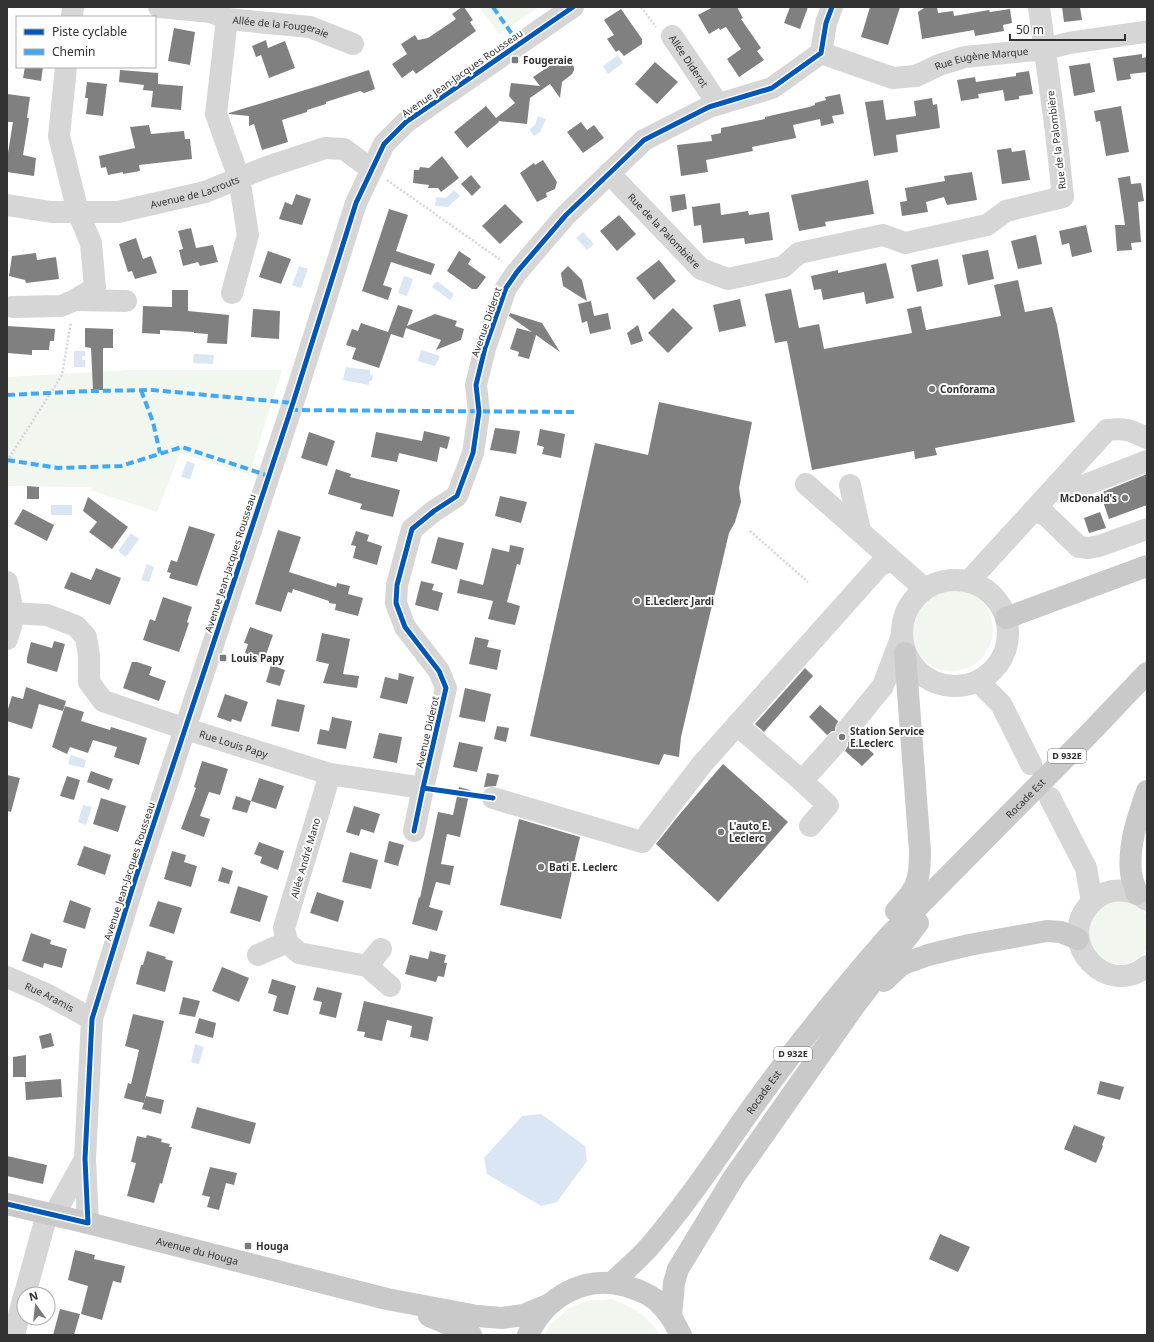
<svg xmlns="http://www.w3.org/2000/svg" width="1154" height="1342" font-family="'Noto Sans',sans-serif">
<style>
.green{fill:#f1f6ee}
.water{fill:#dbe6f4}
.building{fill:#808080}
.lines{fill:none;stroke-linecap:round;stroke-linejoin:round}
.path{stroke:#d6d6d6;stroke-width:2.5;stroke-dasharray:2 2;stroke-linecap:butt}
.minor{stroke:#d6d6d6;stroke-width:22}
.major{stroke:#c9c9c9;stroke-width:22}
.quiet{stroke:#3fa9f5;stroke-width:4;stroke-dasharray:8 4;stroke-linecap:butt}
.cycleway-casing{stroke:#fff;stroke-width:8}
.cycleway{stroke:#0057b8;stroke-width:5}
.poi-dot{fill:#7a7a7a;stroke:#fff;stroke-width:1.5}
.labels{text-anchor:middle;stroke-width:4;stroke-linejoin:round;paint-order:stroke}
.shield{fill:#fff;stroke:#707070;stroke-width:1}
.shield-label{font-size:9px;font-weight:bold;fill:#323232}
.street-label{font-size:10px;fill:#323232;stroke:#fff}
.poi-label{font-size:10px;font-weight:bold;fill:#323232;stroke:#fff;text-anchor:start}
</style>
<rect width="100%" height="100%" fill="#fff"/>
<g class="green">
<polygon points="479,7 539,7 499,34"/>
<polygon points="130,370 282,370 249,475 180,453 157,512 90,490 92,487 7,486 7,377"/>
<circle cx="952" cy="630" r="41"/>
<polygon points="1119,899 1139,906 1146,914 1147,948 1144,953 1135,960 1125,964 1114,964 1104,961 1089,946 1087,924 1098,906"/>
<path d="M 612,1299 C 635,1309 646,1314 660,1335 L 545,1335 L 549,1326 L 568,1309 L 586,1301 Z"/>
</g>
<g class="water">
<polygon points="618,55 623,63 608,74 603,66"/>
<polygon points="538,116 546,119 540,132 534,136 530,130 531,128 535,125"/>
<polygon points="454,190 460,196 448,207 435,206 436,197 446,198"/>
<polygon points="583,232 594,244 587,250 576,238"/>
<polygon points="299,266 308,269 301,288 292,285"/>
<polygon points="404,276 413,279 407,296 398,293"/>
<polygon points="437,281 454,294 450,300 432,287"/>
<polygon points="421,350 440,356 435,366 418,361"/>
<polygon points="74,351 85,351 85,356 82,356 82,360 85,360 85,367 74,367"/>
<polygon points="194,354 214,355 213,364 193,363"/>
<polygon points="346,367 370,370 370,374 373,376 372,380 369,382 369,385 343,380"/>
<polygon points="187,461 195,464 190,479 181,477"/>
<rect x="51" y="505" width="21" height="10"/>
<polygon points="131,533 139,539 126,557 118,551"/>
<polygon points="147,564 154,567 149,582 141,580"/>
<polygon points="71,755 86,760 84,768 68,764"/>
<polygon points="83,805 92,807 86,825 78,822"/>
<polygon points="195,1044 204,1047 199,1064 191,1062"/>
<polygon points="541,1114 585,1146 587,1161 557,1202 541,1206 487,1174 484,1158 522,1116"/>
</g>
<g class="building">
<polygon points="462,7 464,7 473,20 470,22 476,31 416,74 413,70 402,78 392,64 407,54 401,44 415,35 418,40 428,38 456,19 452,14"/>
<polygon points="713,7 737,7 743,18 741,19 761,48 757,51 764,60 739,77 727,59 741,49 726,27 720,30 719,28 709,34 698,15"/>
<polygon points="790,7 808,7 800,29 784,23"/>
<polygon points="870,7 900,7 888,45 861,37"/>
<polygon points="930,7 937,7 938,13 953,11 954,16 989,10 990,12 1010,9 1012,23 1003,25 1004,31 975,36 974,30 922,39 918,12 924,8"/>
<polygon points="1062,7 1080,7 1082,20 1064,22"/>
<polygon points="621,9 642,39 642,44 624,56 619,50 616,52 607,39 614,35 604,20"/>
<polygon points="174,28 195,32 190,65 168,61"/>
<polygon points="266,40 268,48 285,41 295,68 269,78 261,55 256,57 252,46"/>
<polygon points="1142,54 1142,58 1147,57 1147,72 1130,74 1131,79 1117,81 1113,58"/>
<polygon points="566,55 574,67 574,70 572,74 562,82 560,98 550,84 530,98 527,124 498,121 499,122 467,148 454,132 486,106 496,118 515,103 509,96 511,83 540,86 533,77"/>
<polygon points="655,62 678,82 657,104 635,84"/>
<polygon points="1090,63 1095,92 1074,96 1069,66"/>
<polygon points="25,67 43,67 41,81 23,78"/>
<polygon points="120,70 158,73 158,84 183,86 181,110 151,107 153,91 143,90 144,85 119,82"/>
<polygon points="369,70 375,89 364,93 360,91 326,102 326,104 307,110 307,112 282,120 288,142 262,150 254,124 249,126 249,116 229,114 229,113 315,87"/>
<polygon points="1029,71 1033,94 1019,96 1019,99 1005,101 1003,90 978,94 979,98 961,101 957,80 975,77 976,82 1016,76 1016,73"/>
<polygon points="87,82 107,84 103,116 86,114 88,98 85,98"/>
<polygon points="7,94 30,97 27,118 29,118 23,155 36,158 34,176 7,172 7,153 8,153 13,122 7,122"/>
<polygon points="840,94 844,114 832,116 834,123 821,126 820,119 793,125 796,138 752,147 753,151 706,160 708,172 681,176 677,145 712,141 711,135 721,133 721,128 765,119 765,117 809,107 815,105 815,103 826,100 825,97"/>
<polygon points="932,98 933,105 937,104 940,128 896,135 898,152 874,156 865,102 883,100 886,120 916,116 914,101"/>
<polygon points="1121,106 1129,152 1106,156 1100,121 1096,122 1094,111"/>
<polygon points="581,122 587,130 594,125 604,138 583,153 567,132"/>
<polygon points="149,125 151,134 184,131 185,139 190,139 192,159 139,165 140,171 123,174 123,172 108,175 106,167 101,168 99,156 135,148 130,127"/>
<polygon points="1011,148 1012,152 1025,150 1030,180 1002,184 997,150"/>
<polygon points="442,156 459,178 441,192 438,188 428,188 429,185 413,183 414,170 419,170 420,167 429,168"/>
<polygon points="543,160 557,182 555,189 546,193 547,197 537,202 520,173 534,163 535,165"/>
<polygon points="972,172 977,200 947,205 944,197 926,202 928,212 902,216 900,202 907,201 905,188 945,181 944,176"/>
<polygon points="471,175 481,187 472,196 461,184"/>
<polygon points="1130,176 1131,184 1141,183 1144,201 1138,202 1141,242 1131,243 1132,250 1117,251 1115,225 1125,225 1118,178"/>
<polygon points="868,180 874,214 825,222 826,226 799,231 791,195"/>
<polygon points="296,194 311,199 302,225 279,219 285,202 292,205"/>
<polygon points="685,194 687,209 672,212 670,196"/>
<polygon points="720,203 721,215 748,211 749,215 769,212 773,240 745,244 744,238 703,243 701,225 694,226 692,207"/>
<polygon points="505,204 523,222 500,244 482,226"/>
<polygon points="389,209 408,215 396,251 435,264 431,275 391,262 383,285 392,288 388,300 362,291"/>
<polygon points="619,215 636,234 617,251 600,231"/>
<polygon points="1086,225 1092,252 1072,257 1069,243 1062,245 1059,231"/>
<polygon points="191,228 196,248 213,245 218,262 200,266 198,262 183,266 179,250 183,249 178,231"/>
<polygon points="1036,235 1042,264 1018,269 1011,241"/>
<polygon points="136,238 143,259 151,256 157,273 135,279 132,271 128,272 119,244"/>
<polygon points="988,250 994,279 968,285 962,255"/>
<polygon points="268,251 291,259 281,284 259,277"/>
<polygon points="459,251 471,259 468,264 486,277 477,289 472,289 447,271"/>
<polygon points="36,253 37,260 56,257 59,279 26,283 25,280 9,276 12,256"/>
<polygon points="938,259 943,286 917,292 911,265"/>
<polygon points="659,260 676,281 654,300 636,278"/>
<polygon points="886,263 894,298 866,304 864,292 823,300 821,289 814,290 811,276 838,270 838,273"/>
<polygon points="568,266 582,280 587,301 563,286 561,273"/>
<polygon points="1018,280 1025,312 1052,307 1057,325 1075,422 935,448 937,455 915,459 914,451 812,470 787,341 775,343 765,294 791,289 799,328 819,324 824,349 912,333 907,309 921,306 926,330 1001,316 994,285"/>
<polygon points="172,290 188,290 188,311 229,315 227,344 207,343 208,334 194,333 194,332 160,330 160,334 142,333 143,306 172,307"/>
<polygon points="740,299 746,326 719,332 713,305"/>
<polygon points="591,301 594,316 608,313 611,329 590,334 587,321 582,323 578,304"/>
<polygon points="398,305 413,310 407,326 435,314 457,321 455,326 464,329 461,340 436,350 441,340 406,328 403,338 391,334 379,368 352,359 356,348 346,345 352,329 358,331 361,323 388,332"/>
<polygon points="673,308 693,328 668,353 648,333"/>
<polygon points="253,309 280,311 279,339 251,337"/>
<polygon points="510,313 542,323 560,352 536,335 529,359 518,356 519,352 510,349 517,328 532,332 509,316"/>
<polygon points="638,325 643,341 631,345 627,333"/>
<polygon points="7,326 55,329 54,341 50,341 49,350 32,350 32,355 7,353"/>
<polygon points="85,328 113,329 113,348 103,348 103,390 93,390 91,348 85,347"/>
<polygon points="659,402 752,422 739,488 741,502 735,522 729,533 681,737 679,757 664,754 659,765 530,736 595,443 648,455"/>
<polygon points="495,428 520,431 516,454 490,450"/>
<polygon points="540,429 565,434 561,458 542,454 544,447 537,445"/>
<polygon points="424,431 450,437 447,449 440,447 437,462 399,453 397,462 371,457 376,432 422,441"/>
<polygon points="309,432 335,441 327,466 301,458"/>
<polygon points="336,469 351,474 350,477 400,490 393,517 360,509 362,504 328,494"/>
<polygon points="1147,474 1147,505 1109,519 1100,493"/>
<polygon points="27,486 39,487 39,499 27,499"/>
<polygon points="500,496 527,502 521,523 495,516"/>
<polygon points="88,497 128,527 112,549 89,532 97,522 83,511"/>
<polygon points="23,509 54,525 47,541 14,524"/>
<polygon points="1100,512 1106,528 1089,533 1084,518"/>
<polygon points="189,526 215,534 197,586 169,578 171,573 167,572 171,560 177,562"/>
<polygon points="278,530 301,537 289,572 336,587 337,583 350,586 348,594 363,598 358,616 335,610 336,604 329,603 329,601 293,589 292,593 288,592 281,612 255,604"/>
<polygon points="356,531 369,535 367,541 382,546 377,565 353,558 356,546 351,545"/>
<polygon points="438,537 464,543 457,570 431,563"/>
<polygon points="510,545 524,548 520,565 517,564 507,602 520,606 515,625 488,619 493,601 457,593 460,579 483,585 492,548 509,552"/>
<polygon points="96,568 121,578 110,605 64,588 71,572 91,580"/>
<polygon points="421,581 434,584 432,590 443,593 438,611 415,605"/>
<polygon points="163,597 192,607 187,622 189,623 179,652 143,640 150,619 155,621"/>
<polygon points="250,627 273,635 264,660 245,653 248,644 244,643"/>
<polygon points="322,633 350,639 343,674 359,676 357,688 323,683 329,664 316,661"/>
<polygon points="475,637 489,640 487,647 501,650 497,670 469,664"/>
<polygon points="54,641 65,644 57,672 27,663 27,658 31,642 52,648"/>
<polygon points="132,662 137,662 152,667 149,675 166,681 159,701 123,688"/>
<polygon points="271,665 285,670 280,686 266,682"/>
<polygon points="805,668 813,676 764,732 755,724"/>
<polygon points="399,673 414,677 407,704 380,698 385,677 398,680"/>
<polygon points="26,687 66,701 63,711 39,704 32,729 7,721 7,712 12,696 23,699"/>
<polygon points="465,688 491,694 485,722 459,717"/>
<polygon points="225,694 248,702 241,722 232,719 231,722 217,717"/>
<polygon points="277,699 305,705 299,732 271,726"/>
<polygon points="820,705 838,721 835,728 835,731 832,731 827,735 809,717"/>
<polygon points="65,706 84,712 81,721 110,730 111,727 147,738 139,765 114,757 117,747 93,740 88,753 70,747 67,754 52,747"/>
<polygon points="332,717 352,721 346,749 317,744 320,729 329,731"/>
<polygon points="497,726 509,728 506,742 494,739"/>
<polygon points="379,733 402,737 397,763 373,758"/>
<polygon points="856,738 874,754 862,766 845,751 848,746 848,742 852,742"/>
<polygon points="459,742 483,747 477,772 453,767"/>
<polygon points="202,761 228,769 220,795 209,792 200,816 210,819 204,837 181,829 196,788 194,787"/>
<polygon points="723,764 788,822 718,902 656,844 679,815"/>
<polygon points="91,771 113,779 109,790 87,782"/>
<polygon points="487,773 499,775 496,786 484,787"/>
<polygon points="7,775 20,778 11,812 7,811"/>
<polygon points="67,776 80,780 74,800 60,796"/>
<polygon points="259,778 284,786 276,809 251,801"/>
<polygon points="459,787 470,790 460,837 447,834 441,864 454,866 450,885 436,882 429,907 443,911 437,931 412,924 419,897 420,898 438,812 453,815"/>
<polygon points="236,796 251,801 247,813 232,809"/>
<polygon points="101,798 126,806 118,832 93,824"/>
<polygon points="354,806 380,814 374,833 361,829 359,836 346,832"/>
<polygon points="519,819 580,837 561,919 500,905"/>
<polygon points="389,841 404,845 398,866 384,862"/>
<polygon points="259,842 284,851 278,870 260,863 262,857 254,854"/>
<polygon points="84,846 111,855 105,875 77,865"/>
<polygon points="172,851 186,855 184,862 197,866 191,887 164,879"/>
<polygon points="350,852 378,860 371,889 342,882"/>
<polygon points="222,867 233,871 229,884 218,881"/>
<polygon points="238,886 268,896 260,922 230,913"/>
<polygon points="317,892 344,901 338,922 310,913"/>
<polygon points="70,900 91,908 85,929 63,922"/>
<polygon points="158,901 182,908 174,934 149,926"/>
<polygon points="31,933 51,940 50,944 67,949 62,968 44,963 43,968 22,961"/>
<polygon points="147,951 166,957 165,959 173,961 165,992 136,984 141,965 143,965"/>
<polygon points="430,951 446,955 444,963 447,963 444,977 438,976 436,982 405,974 410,955 428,959"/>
<polygon points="222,967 249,978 239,1002 212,991"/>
<polygon points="272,979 296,986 288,1015 273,1011 277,996 268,993"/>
<polygon points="317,987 342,993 336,1018 319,1014 322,1002 313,1000"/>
<polygon points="183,997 200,1001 195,1017 179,1014"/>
<polygon points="364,1001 433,1017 428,1041 410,1037 412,1026 387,1020 382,1041 364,1037 365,1032 357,1031"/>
<polygon points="133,1014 164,1021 144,1103 124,1098 128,1083 131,1084 139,1050 125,1046"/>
<polygon points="199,1018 216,1023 213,1038 195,1033"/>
<polygon points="51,1033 54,1046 42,1049 39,1036"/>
<polygon points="26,1055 26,1077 13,1077 13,1057"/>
<polygon points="61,1079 62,1097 26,1100 25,1082"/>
<polygon points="1100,1081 1124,1087 1120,1100 1097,1094"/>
<polygon points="146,1096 164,1100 161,1114 142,1109"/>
<polygon points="197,1107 256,1123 250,1144 191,1128"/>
<polygon points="1074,1125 1105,1137 1102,1145 1103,1146 1096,1163 1064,1149"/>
<polygon points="147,1135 162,1139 161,1142 170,1144 169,1147 172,1147 162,1184 160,1183 154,1203 127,1196 136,1163 131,1162 137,1136 146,1138"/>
<polygon points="7,1156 47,1165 43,1184 7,1176"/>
<polygon points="210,1167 237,1173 234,1185 226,1183 219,1210 207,1207 210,1197 202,1195"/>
<polygon points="940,1234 970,1247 958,1272 929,1259"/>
<polygon points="75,1250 95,1255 94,1259 125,1266 121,1283 113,1281 102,1320 81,1314 88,1286 68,1280"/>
<polygon points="60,1309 80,1314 74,1335 53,1335"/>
</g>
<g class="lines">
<g class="path">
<polyline points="641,7 656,27"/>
<polyline points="387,180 502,261"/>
<polyline points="7,461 62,375 71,322"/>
<polyline points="750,531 808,582"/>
</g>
<g class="minor">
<polyline points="159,7 211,12 227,19"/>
<polyline points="72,17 73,7"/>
<path id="s1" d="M 672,36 L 718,104"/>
<path id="s2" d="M 821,53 L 893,78 L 916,76 L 939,65 L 965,57 L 1045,49 L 1069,43 L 1144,32 L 1147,32"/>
<path id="s3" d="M 609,173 L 701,269 L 728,279 L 783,267 L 799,253 L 883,235 L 905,243 L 987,225 L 1006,211 L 1063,197 L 1056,132 L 1039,7"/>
<path id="s4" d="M 7,205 L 51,212 L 118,212 L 205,192 L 267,167 L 325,148 L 344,149 L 371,169"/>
<path id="s5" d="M 232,293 L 248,235 L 239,178 L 216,114 L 227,19 L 310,27 L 353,44"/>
<polyline points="75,300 126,301"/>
<polyline points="12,307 61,306 75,300 95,288 91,243 78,212 59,136 66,67"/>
<polyline points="806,484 925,589"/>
<polyline points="850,485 860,531"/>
<polyline points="1057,485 1066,489 1075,489 1147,461"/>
<polyline points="1033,511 1046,515 1079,547 1088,548 1099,546 1147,529"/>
<circle cx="955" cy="633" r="53"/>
<path d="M 969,581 L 1107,430 C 1126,428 1130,430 1147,438"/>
<polyline points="7,582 13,613 13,619 7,639"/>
<path id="s6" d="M 7,610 L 13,613 L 47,615 L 76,626 L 86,637 L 89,656 L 89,682 L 103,701 L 186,729 L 330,774 L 423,788"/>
<polyline points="978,681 1001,704 1031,764"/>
<polyline points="847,730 883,686 901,638"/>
<polyline points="330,774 284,928 287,942 299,953 367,966 381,949"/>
<polyline points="802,781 836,743"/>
<polyline points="493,798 642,842 703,763 737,725"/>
<polyline points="1050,798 1086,868 1092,902"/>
<polyline points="810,826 828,805 802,781 737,725 880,565 892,560"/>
<polyline points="414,831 423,788 446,688 439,671 405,627 396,603 397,585 412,529 434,511 457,496 473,453 479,412 476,385 485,348 506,288 517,272 566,215 644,140 709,107 772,88 821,53 826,23 832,7"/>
<path d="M 1147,900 C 1138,892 1124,889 1112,891 C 1103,893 1095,898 1089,905 C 1055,944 1108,999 1147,966"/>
<polyline points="258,955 287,942"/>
<polyline points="367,966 390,986"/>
<path id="s7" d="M 7,977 L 46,994 L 92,1019"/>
<polyline points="54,1215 85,1159"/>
<polyline points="88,1223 85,1159 92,1019 134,883 293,403 356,203 384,144 406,122 573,7"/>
<polyline points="25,1294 47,1214"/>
<polyline points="14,1335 24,1296"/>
</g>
<g class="major">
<polyline points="1006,618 1147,566"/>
<path d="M 1137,894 C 1135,887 1132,880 1131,873 C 1128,844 1138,817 1147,791"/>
<path d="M 896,911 C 917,888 920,883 920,851 L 905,653"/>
<polyline points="884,981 900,966 906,963 928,955 969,945 1047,931 1061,932 1078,939"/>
<path id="s8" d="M 7,1204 L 88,1223 L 387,1299 L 477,1316 L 502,1318 L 524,1315 L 548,1305"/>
<path id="s9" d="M 613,1282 C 625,1270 639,1259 650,1246 C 689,1201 721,1151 756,1102 C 797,1045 842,990 888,937 L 1087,736 L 1147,673"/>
<polyline points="429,1316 457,1328 471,1335"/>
<polyline points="671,1316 674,1283 678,1269 734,1177 855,1005 918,923"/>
<path d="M 528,1335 C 545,1297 585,1274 626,1286 C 636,1289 647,1293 656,1300 C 668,1310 674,1322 681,1335"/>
</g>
<g class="quiet">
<polyline points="493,7 519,44"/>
<polyline points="141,390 153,422 160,453"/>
<polyline points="7,395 92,391 152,390 293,403"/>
<polyline points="290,410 574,412"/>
<polyline points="7,460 58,468 121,466 182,447 269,476"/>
</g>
<defs>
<g id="cycleway">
<polyline points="423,788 493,798"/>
<polyline points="414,831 423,788 446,688 439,671 405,627 396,603 397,585 412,529 434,511 457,496 473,453 479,412 476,385 485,348 506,288 517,272 566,215 644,140 709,107 772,88 821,53 826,23 832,7"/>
<polyline points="7,1204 88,1223 85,1159 92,1019 134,883 293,403 356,203 384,144 406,122 573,7"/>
</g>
</defs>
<use href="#cycleway" class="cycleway-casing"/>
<use href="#cycleway" class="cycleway"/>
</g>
<g class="poi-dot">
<rect x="511" y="56" width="8" height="8" rx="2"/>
<circle cx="932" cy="389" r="4"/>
<circle cx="1125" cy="498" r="4"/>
<circle cx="637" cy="601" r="4"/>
<rect x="219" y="654" width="8" height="8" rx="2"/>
<circle cx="842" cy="737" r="4"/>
<circle cx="721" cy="832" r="4"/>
<circle cx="541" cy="867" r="4"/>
<rect x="244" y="1242" width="8" height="8" rx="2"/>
</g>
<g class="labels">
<g class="shield">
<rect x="1048" y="749" width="38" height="14" rx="3"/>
<rect x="774" y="1047" width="38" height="14" rx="3"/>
</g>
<g class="shield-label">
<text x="1067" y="759">D 932E</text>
<text x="793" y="1057">D 932E</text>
</g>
<g class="street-label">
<text dy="4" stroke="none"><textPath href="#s5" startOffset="336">Allée de la Fougeraie</textPath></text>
<text dy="4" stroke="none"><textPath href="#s2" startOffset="168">Rue Eugène Marque</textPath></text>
<text dy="4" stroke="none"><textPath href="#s1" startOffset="30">Allée Diderot</textPath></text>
<text transform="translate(462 73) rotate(-35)" y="4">Avenue Jean-Jacques Rousseau</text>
<text transform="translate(1056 140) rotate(-97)" y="4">Rue de la Palombière</text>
<text dy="4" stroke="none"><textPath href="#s4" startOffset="191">Avenue de Lacrouts</textPath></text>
<text dy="4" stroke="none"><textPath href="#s3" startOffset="80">Rue de la Palombière</textPath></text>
<text transform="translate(486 322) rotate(-71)" y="4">Avenue Diderot</text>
<text transform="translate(230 563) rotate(-72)" y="4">Avenue Jean-Jacques Rousseau</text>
<text transform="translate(427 732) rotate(-77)" y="4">Avenue Diderot</text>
<text dy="4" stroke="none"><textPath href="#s6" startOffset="293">Rue Louis Papy</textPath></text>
<text dy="4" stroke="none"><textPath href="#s9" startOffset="637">Rocade Est</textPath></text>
<text transform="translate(305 858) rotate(-74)" y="4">Allée André Mano</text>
<text transform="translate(129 871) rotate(-72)" y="4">Avenue Jean-Jacques Rousseau</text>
<text dy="4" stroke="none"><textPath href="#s7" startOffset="47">Rue Aramis</textPath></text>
<text dy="4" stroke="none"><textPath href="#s9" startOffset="243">Rocade Est</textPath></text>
<text dy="4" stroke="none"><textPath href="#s8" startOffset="196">Avenue du Houga</textPath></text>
</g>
<g class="poi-label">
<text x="523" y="64">Fougeraie</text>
<text x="940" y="393">Conforama</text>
<text x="1117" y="502" text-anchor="end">McDonald's</text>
<text x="645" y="605">E.Leclerc Jardi</text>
<text x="231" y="662">Louis Papy</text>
<text x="850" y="735">Station Service<tspan x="850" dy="12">E.Leclerc</tspan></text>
<text x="729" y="830">L'auto E.<tspan x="729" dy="12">Leclerc</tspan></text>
<text x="549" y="871">Bati E. Leclerc</text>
<text x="256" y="1250">Houga</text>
</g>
</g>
<rect width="1154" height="1342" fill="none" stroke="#323232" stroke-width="16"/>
<rect x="16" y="16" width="140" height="52" fill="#ffffff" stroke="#adadad"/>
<rect x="24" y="29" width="20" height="6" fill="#0057b8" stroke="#adadad"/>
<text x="52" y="36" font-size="12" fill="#323232">Piste cyclable</text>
<rect x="24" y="49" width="20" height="6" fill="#3fa9f5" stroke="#adadad"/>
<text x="52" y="56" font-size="12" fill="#323232">Chemin</text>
<g transform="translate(36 1306) rotate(345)"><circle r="19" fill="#ffffff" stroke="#adadad"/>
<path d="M0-3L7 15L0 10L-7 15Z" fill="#7a7a7a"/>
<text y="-6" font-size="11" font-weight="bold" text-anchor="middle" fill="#323232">N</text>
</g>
<path d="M1010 34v6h115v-6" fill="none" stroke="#323232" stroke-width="2"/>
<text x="1016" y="34" font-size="12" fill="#323232" stroke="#ffffff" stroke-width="3" paint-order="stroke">50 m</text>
</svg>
